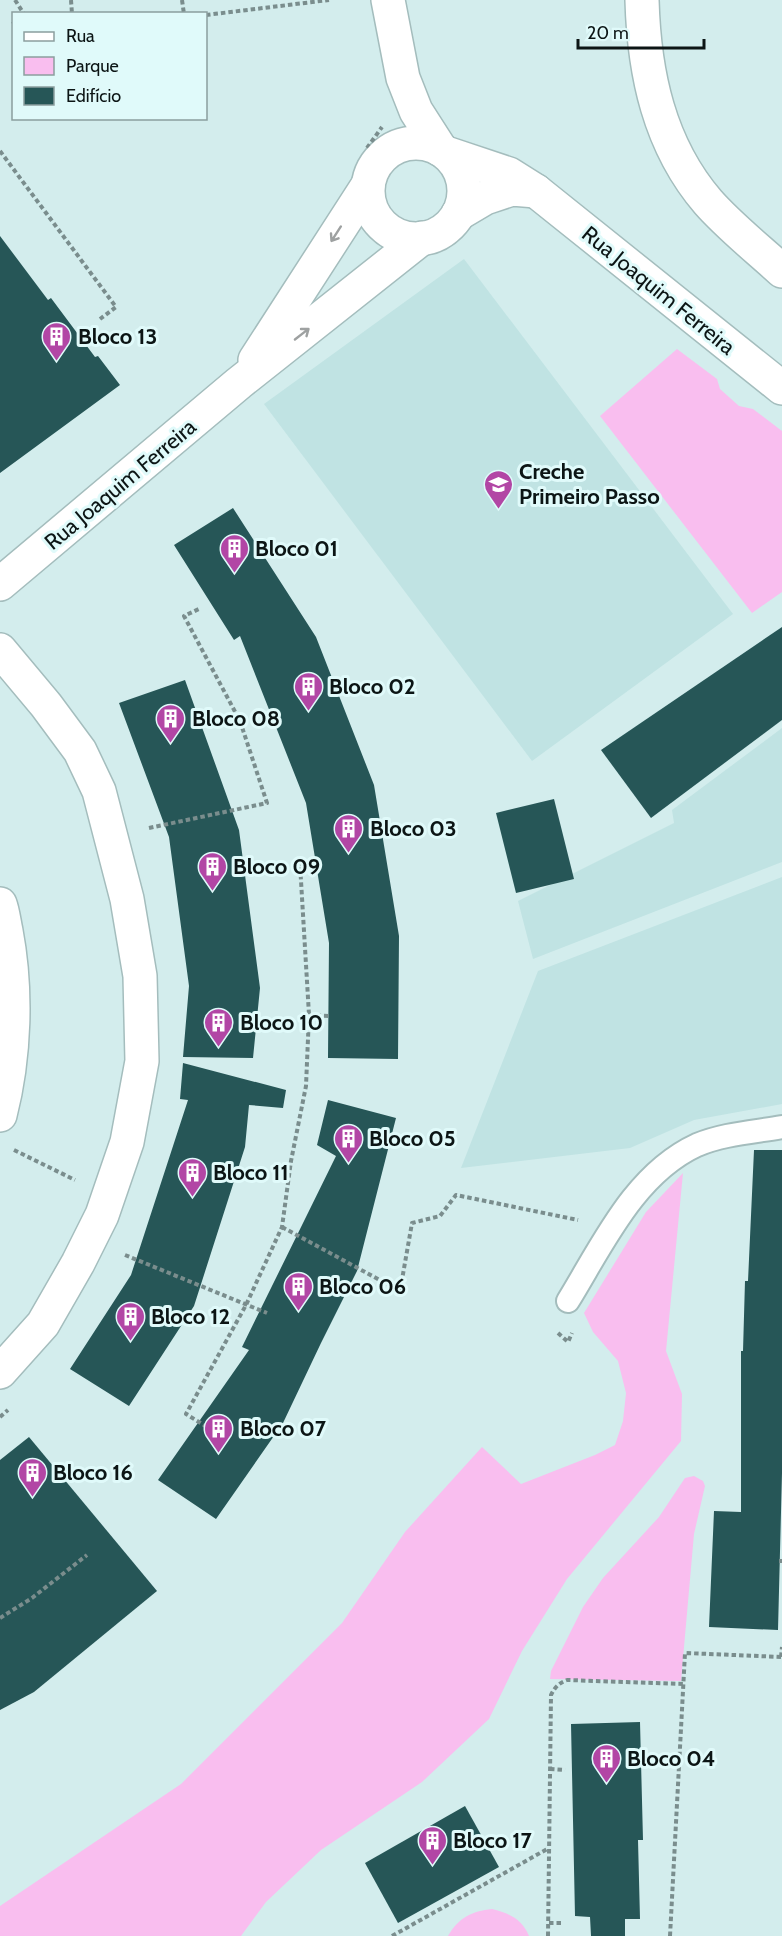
<svg xmlns="http://www.w3.org/2000/svg" width="782" height="1936" font-family="Cabin,sans-serif">
<style>
.built{fill:#c0e3e3}
.green{fill:#f9beef}
.building{fill:#265657}
.lines{fill:none;stroke-linecap:round;stroke-linejoin:round}
.lane-casing{stroke:#a4bdbd;stroke-width:26}
.street-casing{stroke:#a4bdbd;stroke-width:36}
.secondary-casing{stroke:#a4bdbd;stroke-width:36}
.path{stroke:#7a8d8d;stroke-width:4;stroke-dasharray:4.5 3;stroke-linecap:butt}
.lane{stroke:#fff;stroke-width:22}
.street{stroke:#fff;stroke-width:33}
.secondary{stroke:#fff;stroke-width:33}
.oneway{stroke:#9ea1a1}
.labels{text-anchor:middle;stroke-width:6;stroke-linejoin:round;paint-order:stroke}
.street-label{font-size:22px;fill:#0c1515;stroke:#e0fafa}
.poi-label{font-size:22px;font-weight:bold;fill:#0c1515;stroke:#e0fafa;text-anchor:start}
</style>
<rect width="100%" height="100%" fill="#d3eded"/>
<g class="built">
<polygon points="464,259 733,614 532,761 264,404"/>
<polygon points="782,728 782,862 533,959 518,901 674,823 672,810"/>
<polygon points="782,877 782,1104 694,1120 630,1148 461,1168 538,971"/>
</g>
<g class="green">
<polygon points="677,349 717,379 720,389 739,406 753,409 782,431 782,592 752,613 600,416"/>
<polygon points="683,1173 666,1351 682,1394 681,1441 567,1579 522,1651 489,1719 422,1782 321,1850 266,1902 241,1936 0,1936 0,1906 181,1784 342,1623 405,1532 482,1447 521,1484 595,1455 615,1445 623,1421 626,1393 618,1361 593,1332 584,1313 646,1212"/>
<polygon points="694,1476 703,1481 705,1486 694,1534 681,1681 550,1679 551,1671 583,1607 603,1578 659,1517 685,1478"/>
<path d="M 492,1909 C 509,1913 522,1919 529,1936 L 448,1936 C 458,1918 472,1911 492,1909 Z"/>
</g>
<g class="building">
<polygon points="0,236 48,300 51,298 95,357 98,356 120,385 0,473"/>
<polygon points="233,508 316,637 374,785 399,936 398,1059 328,1058 329,943 306,803 240,636 234,640 174,545"/>
<polygon points="782,627 782,720 651,818 601,750"/>
<polygon points="185,680 239,830 260,988 253,1058 183,1057 189,986 169,837 119,703"/>
<polygon points="554,799 574,879 516,893 496,813"/>
<polygon points="183,1063 286,1090 283,1108 249,1105 245,1147 194,1306 129,1406 70,1369 131,1275 188,1100 180,1099"/>
<polygon points="328,1100 396,1118 357,1271 321,1343 283,1423 216,1519 158,1480 249,1350 242,1347 336,1156 317,1145"/>
<polygon points="754,1150 782,1150 782,1473 778,1630 709,1627 714,1511 741,1512 741,1351 743,1351 745,1281 748,1281"/>
<polygon points="29,1437 157,1591 34,1692 0,1710 0,1460"/>
<polygon points="640,1722 643,1840 638,1840 640,1919 625,1919 625,1936 591,1936 590,1917 575,1916 571,1724"/>
<polygon points="465,1806 499,1867 398,1923 365,1863"/>
</g>
<g class="lines">
<defs>
<path id="lane" d="M 568,1301 C 602,1246 634,1174 697,1145 C 723,1134 754,1132 782,1127"/>
<g id="street">
<polyline points="388,0 403,78 416,111 441,150"/>
<circle cx="416" cy="191" r="48"/>
<polyline points="446,153 509,174 536,191 782,388"/>
<polyline points="458,214 485,198 512,189 536,191"/>
<polyline points="255,360 368,185"/>
<polyline points="0,584 239,383 422,238"/>
<polyline points="0,650 46,705 80,751 99,791 127,899 140,976 142,1061 127,1142 102,1215 78,1263 43,1324 0,1372"/>
<path d="M 0,904 C 3,912 4,922 6,931 C 17,989 15,1057 0,1115"/>
</g>
<path id="secondary" d="M 642,0 C 644,73 659,145 708,202 C 729,226 758,249 782,271"/>
</defs>
<use href="#lane" class="lane-casing"/>
<use href="#street" class="street-casing"/>
<use href="#secondary" class="secondary-casing"/>
<g class="path">
<polyline points="15,0 24,14"/>
<polyline points="71,0 72,14"/>
<polyline points="182,0 184,14"/>
<polyline points="206,15 329,0"/>
<polyline points="12,24 14,23"/>
<polyline points="367,148 382,127"/>
<polyline points="0,151 116,307 100,319"/>
<polyline points="149,828 267,803 240,721 184,616 201,608"/>
<polyline points="309,1015 331,1016"/>
<polyline points="14,1150 75,1180"/>
<polyline points="282,1227 400,1291 412,1223 440,1216 456,1195 578,1220"/>
<polyline points="125,1255 267,1313"/>
<polyline points="558,1333 568,1342 572,1333"/>
<polyline points="0,1417 8,1410"/>
<polyline points="207,1427 186,1414 246,1305 282,1227 291,1161 306,1086 309,1015 300,864 318,860"/>
<polyline points="779,1561 782,1561"/>
<polyline points="0,1618 32,1598 87,1555"/>
<polyline points="781,1657 782,1647"/>
<polyline points="550,1769 565,1770"/>
<polyline points="549,1923 561,1923"/>
<polyline points="392,1936 549,1848"/>
<path d="M 548,1936 L 551,1695 C 555,1687 559,1683 567,1680 L 684,1684"/>
<polyline points="670,1936 685,1653 782,1657"/>
</g>
<use href="#lane" class="lane"/>
<use href="#street" class="street"/>
<use href="#secondary" class="secondary"/>
</g>
<defs><path id="oneway-shaft" d="M-6 0H5M1.5-3L5.5 0L1.5 3" fill="none" stroke-width="1.6" stroke-linecap="round" stroke-linejoin="round" transform="scale(1.5)"/></defs>
<g class="oneway">
<use href="#oneway-shaft" transform="translate(336 234) rotate(123)"/>
<use href="#oneway-shaft" transform="translate(302 334) rotate(-38)"/>
</g>
<defs>
<symbol id="building-pin" viewBox="-11 -11 22 30"><path d="M0 17L-7.5 6A9.5 9.5 0 1 1 7.5 6Z" fill="#b246a5" stroke="#e0fafa"/><path d="M-4-6H4V6H1V3H-1V6H-4ZM-2.5-4.3h1.7v1.8h-1.7ZM.8-4.3h1.7v1.8H.8ZM-2.5-1h1.7V.8h-1.7ZM.8-1h1.7V.8H.8Z" fill="#fff"/></symbol>
<symbol id="school-pin" viewBox="-11 -11 22 30"><path d="M0 17L-7.5 6A9.5 9.5 0 1 1 7.5 6Z" fill="#b246a5" stroke="#e0fafa"/><path d="M0-5L7-2L0 1L-7-2ZM-4 1L0 2.5L4 1V4Q0 6-4 4Z" fill="#fff"/></symbol>
</defs>
<g fill-rule="evenodd">
<use href="#building-pin" x="40" y="320" width="33" height="45"/>
<use href="#school-pin" x="482" y="468" width="33" height="45"/>
<use href="#building-pin" x="218" y="532" width="33" height="45"/>
<use href="#building-pin" x="292" y="670" width="33" height="45"/>
<use href="#building-pin" x="154" y="702" width="33" height="45"/>
<use href="#building-pin" x="332" y="812" width="33" height="45"/>
<use href="#building-pin" x="196" y="850" width="33" height="45"/>
<use href="#building-pin" x="202" y="1006" width="33" height="45"/>
<use href="#building-pin" x="332" y="1122" width="33" height="45"/>
<use href="#building-pin" x="176" y="1156" width="33" height="45"/>
<use href="#building-pin" x="282" y="1270" width="33" height="45"/>
<use href="#building-pin" x="114" y="1300" width="33" height="45"/>
<use href="#building-pin" x="202" y="1412" width="33" height="45"/>
<use href="#building-pin" x="16" y="1456" width="33" height="45"/>
<use href="#building-pin" x="590" y="1742" width="33" height="45"/>
<use href="#building-pin" x="416" y="1824" width="33" height="45"/>
</g>
<g class="labels">
<g class="street-label">
<text transform="translate(659 290) rotate(39)" y="8">Rua Joaquim Ferreira</text>
<text transform="translate(120 484) rotate(-40)" y="8">Rua Joaquim Ferreira</text>
</g>
<g class="poi-label">
<text x="78" y="344">Bloco 13</text>
<text x="519" y="479">Creche<tspan x="519" dy="25">Primeiro Passo</tspan></text>
<text x="255" y="556">Bloco 01</text>
<text x="329" y="694">Bloco 02</text>
<text x="192" y="726">Bloco 08</text>
<text x="370" y="836">Bloco 03</text>
<text x="233" y="874">Bloco 09</text>
<text x="240" y="1030">Bloco 10</text>
<text x="369" y="1146">Bloco 05</text>
<text x="213" y="1180">Bloco 11</text>
<text x="319" y="1294">Bloco 06</text>
<text x="151" y="1324">Bloco 12</text>
<text x="240" y="1436">Bloco 07</text>
<text x="53" y="1480">Bloco 16</text>
<text x="627" y="1766">Bloco 04</text>
<text x="453" y="1848">Bloco 17</text>
</g>
</g>
<rect x="12" y="12" width="195" height="108" fill="#e0fafa" stroke="#8b9e9e" stroke-width="1.5"/>
<rect x="24" y="32" width="30" height="9" fill="#ffffff" stroke="#8b9e9e" stroke-width="1.5"/>
<text x="66" y="42" font-size="18" fill="#0c1515">Rua</text>
<rect x="24" y="57" width="30" height="18" fill="#f9beef" stroke="#8b9e9e" stroke-width="1.5"/>
<text x="66" y="72" font-size="18" fill="#0c1515">Parque</text>
<rect x="24" y="87" width="30" height="18" fill="#265657" stroke="#8b9e9e" stroke-width="1.5"/>
<text x="66" y="102" font-size="18" fill="#0c1515">Edifício</text>
<path d="M578 39v9h126v-9" fill="none" stroke="#0c1515" stroke-width="3"/>
<text x="587" y="39" font-size="18" fill="#0c1515" stroke="#e0fafa" stroke-width="4.5" paint-order="stroke">20 m</text>
</svg>
